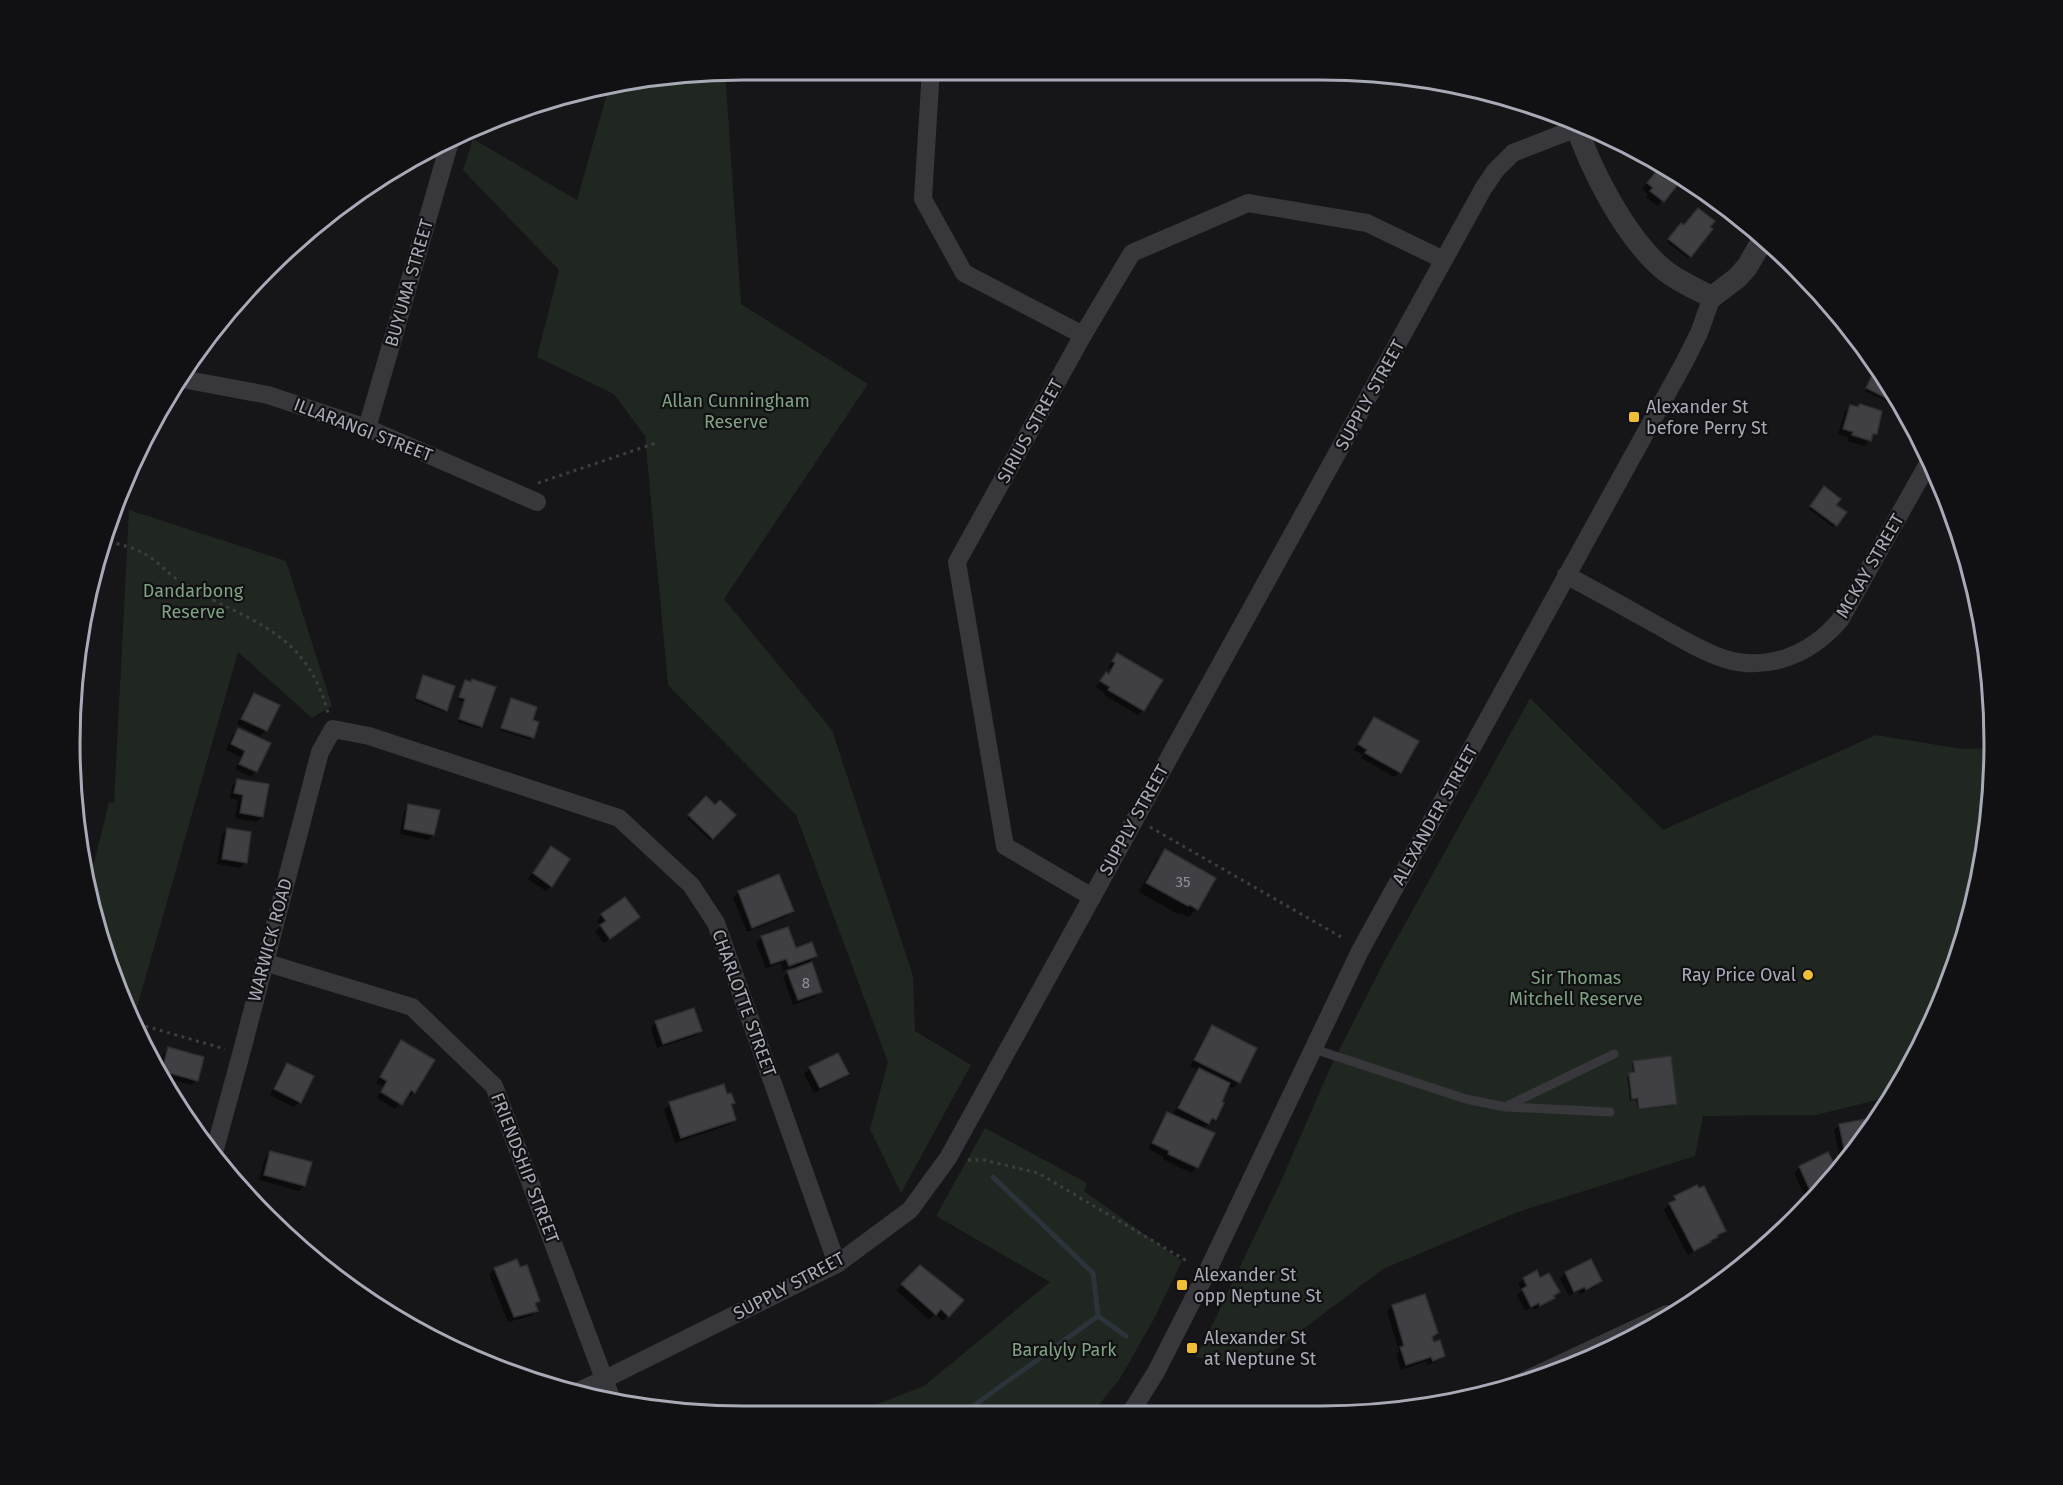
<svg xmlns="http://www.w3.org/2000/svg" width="2063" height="1485" font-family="'Fira Sans',sans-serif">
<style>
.green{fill:#202721}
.shadow{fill:#0007}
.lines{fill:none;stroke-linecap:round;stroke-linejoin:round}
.stream{stroke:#2c333b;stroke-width:5}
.building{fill:#404044;stroke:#303033;stroke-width:1.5}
.path{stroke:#3d3e43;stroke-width:3;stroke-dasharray:3 4.5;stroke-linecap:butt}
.service{stroke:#37373c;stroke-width:9}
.minor{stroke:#37373c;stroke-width:18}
.tertiary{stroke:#37373c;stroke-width:22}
.poi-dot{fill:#efbd36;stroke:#111012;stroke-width:2}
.labels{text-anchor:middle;stroke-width:4.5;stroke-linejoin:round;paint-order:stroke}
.number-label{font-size:15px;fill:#8e909a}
.street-label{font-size:18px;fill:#a8abb7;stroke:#111012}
.park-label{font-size:18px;fill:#7fa283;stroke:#111012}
.poi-label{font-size:18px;fill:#a8abb7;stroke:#111012;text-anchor:start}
.rim{fill:none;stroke:#a8abb7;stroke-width:3}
</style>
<rect width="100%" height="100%" fill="#161517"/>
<g class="green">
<polygon points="725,71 741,304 868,384 724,599 832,730 913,976 915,1031 971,1065 901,1193 870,1129 888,1062 796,815 668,685 645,436 614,394 537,357 559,270 463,170 473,139 577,200 609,87"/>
<polygon points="129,510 286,561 332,706 312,718 238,652 132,1025 105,959 84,870 92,871 109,802 114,803"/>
<polygon points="1530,698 1663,830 1876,735 1962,749 1991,748 1993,787 1971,917 1924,1041 1889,1097 1816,1115 1703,1116 1695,1156 1518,1212 1383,1269 1255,1365 1195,1357 1205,1340 1281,1181 1331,1066 1384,962"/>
<polygon points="985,1128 1087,1183 1084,1191 1182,1261 1154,1319 1119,1380 1093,1412 852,1414 924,1386 1050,1282 936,1216"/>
</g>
<g class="shadow">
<polygon points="1664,164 1682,177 1658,206 1646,197 1648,194 1642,189"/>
<polygon points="1681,225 1690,256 1688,258 1667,242"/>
<polygon points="1877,368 1902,403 1899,407 1865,391"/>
<polygon points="1851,406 1875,434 1864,446 1847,441 1848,437 1838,434 1845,412"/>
<polygon points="1822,490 1834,505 1845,513 1833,527 1809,509"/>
<polygon points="1117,655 1143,710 1138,715 1104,695 1105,693 1096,687 1101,680 1108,675 1111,669 1108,667"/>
<polygon points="424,677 446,710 444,712 414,700"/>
<polygon points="466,682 470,683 481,726 479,729 458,722 464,702 458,700"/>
<polygon points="254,695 266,730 260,736 237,724 249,700"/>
<polygon points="512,700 531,721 532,737 530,740 500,730"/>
<polygon points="1374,719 1399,772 1394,777 1361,758 1363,755 1354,750 1369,724"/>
<polygon points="239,730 256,771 251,777 235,769 241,757 226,750 233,735"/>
<polygon points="237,780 262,817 256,822 235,818 238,800 230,798 232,786"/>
<polygon points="706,798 715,807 734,815 710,840 687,818"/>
<polygon points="409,805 433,835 428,840 400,834 404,811"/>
<polygon points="227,830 245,862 240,868 217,864 222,835"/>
<polygon points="551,848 551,886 546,891 528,879"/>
<polygon points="1166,851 1197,909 1188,917 1180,913 1178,914 1139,892 1157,859"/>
<polygon points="779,876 792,910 787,916 747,932 733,898 738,893"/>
<polygon points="602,915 633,922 604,943 595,932 601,926 597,921"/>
<polygon points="762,937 815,956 805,966 821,991 815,997 793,1005 783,977 793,967 783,971 781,963 766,968 756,943"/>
<polygon points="656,1022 700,1030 695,1036 657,1048 651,1028"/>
<polygon points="1212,1027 1255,1049 1238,1083 1233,1088 1227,1085 1215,1119 1202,1129 1197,1167 1191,1173 1163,1159 1164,1157 1148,1149 1162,1119 1168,1114 1172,1116 1194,1076 1199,1071 1190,1066 1207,1032"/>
<polygon points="402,1042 414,1092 409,1097 406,1096 395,1109 377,1098 383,1087 376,1083 396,1048"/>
<polygon points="169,1049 197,1080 191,1085 164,1078 159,1071 163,1054"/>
<polygon points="1634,1062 1676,1103 1673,1106 1638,1110 1636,1100 1630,1101 1627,1077 1633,1074 1632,1064"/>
<polygon points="288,1065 300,1102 294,1107 270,1095 282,1070"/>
<polygon points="810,1068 847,1074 842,1079 814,1093 804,1074"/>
<polygon points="726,1096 733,1102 730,1105 734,1120 729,1125 675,1143 664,1109 670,1104"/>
<polygon points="1874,1119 1855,1153 1847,1161 1845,1152 1839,1154 1834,1130 1840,1125"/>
<polygon points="271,1152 304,1185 299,1191 259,1180 265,1158"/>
<polygon points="1800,1167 1836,1172 1808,1202 1794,1173"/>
<polygon points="1675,1198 1724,1231 1704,1247 1688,1255 1664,1210"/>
<polygon points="1590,1261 1600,1281 1595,1287 1580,1294 1579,1291 1569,1296 1560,1279 1565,1273"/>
<polygon points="921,1267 948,1316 943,1321 935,1314 929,1320 896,1290"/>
<polygon points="495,1269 538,1301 534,1305 537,1310 531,1316 508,1322 489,1274"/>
<polygon points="1536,1272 1540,1280 1558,1292 1547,1303 1534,1310 1533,1307 1525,1311 1517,1295 1522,1291 1518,1284 1523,1279"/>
<polygon points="1393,1306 1431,1337 1443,1356 1438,1361 1427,1365 1426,1361 1401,1370 1396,1354 1399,1351 1387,1311"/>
</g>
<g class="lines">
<g class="stream">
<polyline points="993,1177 1093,1273 1098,1316"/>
<polyline points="961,1413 972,1407 1098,1316 1126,1336"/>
</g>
</g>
<g class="building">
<polygon points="1663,163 1683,178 1664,202 1650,191 1653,188 1647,183"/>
<polygon points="1698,208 1715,221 1710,227 1713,229 1691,257 1668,239 1681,223 1684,225"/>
<polygon points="1876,367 1903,405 1902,406 1866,388"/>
<polygon points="1860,404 1882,411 1877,434 1873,434 1871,441 1852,435 1853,432 1843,429 1850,405 1858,407"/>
<polygon points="1824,486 1841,499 1836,505 1847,512 1837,526 1810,506"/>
<polygon points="1117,653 1163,680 1144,711 1108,690 1110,687 1100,681 1106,672 1109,674 1115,663 1112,661"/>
<polygon points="423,675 455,686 447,711 416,698"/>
<polygon points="472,679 496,687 482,727 459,719 465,699 459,697 465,680 471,682"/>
<polygon points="254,693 280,705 267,731 241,719"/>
<polygon points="511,698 537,707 533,720 539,722 534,738 501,728"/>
<polygon points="1374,717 1419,741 1401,773 1365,753 1367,750 1358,744"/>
<polygon points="238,728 271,743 257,772 239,764 245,751 231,744"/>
<polygon points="237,779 269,784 263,817 240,813 243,795 234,793"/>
<polygon points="706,796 715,805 720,800 736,815 713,839 688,815"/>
<polygon points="408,804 440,810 434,835 404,829"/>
<polygon points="227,828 251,832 247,863 222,859"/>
<polygon points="551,846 570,859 552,887 533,873"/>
<polygon points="1165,849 1216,878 1198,910 1190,905 1188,906 1146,883"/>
<polygon points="779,874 794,911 752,928 738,891"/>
<polygon points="625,897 640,917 610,939 600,925 606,921 601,914"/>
<polygon points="788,927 796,948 812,942 817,956 789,966 786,959 771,964 761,936"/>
<polygon points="812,962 822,992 798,1000 787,971"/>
<polygon points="694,1008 702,1031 663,1044 655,1021"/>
<polygon points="1212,1025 1257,1048 1240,1083 1194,1060"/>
<polygon points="401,1040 435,1060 415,1093 411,1090 402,1105 381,1092 387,1081 380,1077"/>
<polygon points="168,1047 204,1057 198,1081 162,1071"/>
<polygon points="838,1053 849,1074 820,1088 809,1067"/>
<polygon points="1671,1056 1677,1104 1639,1109 1638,1098 1632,1099 1629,1073 1635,1072 1633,1061"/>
<polygon points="287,1063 314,1076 301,1103 274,1089"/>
<polygon points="1199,1068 1230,1083 1222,1102 1224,1103 1216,1120 1212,1118 1209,1124 1178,1108"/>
<polygon points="724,1084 727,1094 731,1093 735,1103 731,1104 736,1120 681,1138 669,1102"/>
<polygon points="1167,1112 1215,1133 1198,1168 1168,1154 1169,1151 1152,1143"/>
<polygon points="1876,1117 1852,1156 1850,1148 1844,1149 1839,1124"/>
<polygon points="270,1151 312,1162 305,1186 264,1175"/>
<polygon points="1828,1152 1838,1171 1813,1197 1799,1166"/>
<polygon points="1697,1185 1699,1188 1704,1186 1726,1231 1717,1235 1718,1237 1710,1241 1711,1242 1694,1251 1669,1203 1676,1200 1674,1196"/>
<polygon points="517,1259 520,1267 527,1265 540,1301 535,1303 538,1311 514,1317 494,1268"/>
<polygon points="1591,1259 1602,1281 1586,1290 1585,1287 1574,1292 1565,1272"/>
<polygon points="920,1265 964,1300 949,1317 941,1309 936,1315 901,1284"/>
<polygon points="1537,1270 1540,1278 1549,1273 1560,1292 1553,1296 1555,1298 1540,1306 1539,1303 1531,1307 1522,1289 1527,1286 1523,1278"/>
<polygon points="1425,1294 1438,1333 1432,1337 1434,1342 1440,1340 1445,1356 1433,1361 1431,1357 1406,1365 1400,1347 1404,1346 1392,1305"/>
</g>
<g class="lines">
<g class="path">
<polyline points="538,483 656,443"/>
<path d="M 102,540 C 115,543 133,547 145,554 C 158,561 168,574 181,582 C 247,623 305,627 328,713"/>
<polyline points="1150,827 1341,937"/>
<polyline points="131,1022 225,1049"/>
<polyline points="968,1160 984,1160 1038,1173 1187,1261"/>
</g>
<g class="service">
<polyline points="1314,1049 1466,1099 1505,1107 1614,1054"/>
<polyline points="1507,1107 1610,1112"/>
</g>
<g class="minor">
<polyline points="931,69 923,199 964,273 1083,335"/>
<polyline points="182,379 268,395 367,428 537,502"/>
<polyline points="367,428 451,138"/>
<path d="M 1566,575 C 1596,591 1625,607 1655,624 C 1677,636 1700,651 1725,659 C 1769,672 1811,654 1840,620 L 1929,462"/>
<polyline points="1092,897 1005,846 957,562 1083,335 1132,253 1248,203 1367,223 1444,260"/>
<polyline points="264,962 412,1007 494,1086 612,1400"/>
<polyline points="214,1153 241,1054 320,752 333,729 369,736 619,818 691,885 716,923 837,1264"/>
<polyline points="1515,1385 1667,1314"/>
<polyline points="572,1394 605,1379 837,1264 910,1210 948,1158 1483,189 1495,171 1513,153 1577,128"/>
<polyline points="1131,1412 1156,1372 1206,1274 1360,951 1685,361 1699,333 1712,297"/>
</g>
<path class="tertiary" d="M 1574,119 C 1589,167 1625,237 1663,269 C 1677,281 1696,289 1712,297 L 1737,278 L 1747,267 L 1765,236"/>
</g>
<g class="poi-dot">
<rect x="1628" y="411" width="12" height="12" rx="3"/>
<circle cx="1808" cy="975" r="6"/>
<rect x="1176" y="1279" width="12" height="12" rx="3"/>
<rect x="1186" y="1342" width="12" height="12" rx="3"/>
</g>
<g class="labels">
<g class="number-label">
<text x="1183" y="887">35</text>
<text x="806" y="988">8</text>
</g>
<g class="street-label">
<text transform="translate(409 283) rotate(-74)" y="6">BUYUMA STREET</text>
<text transform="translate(1370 395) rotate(-61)" y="6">SUPPLY STREET</text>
<text transform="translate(363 430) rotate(21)" y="6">ILLARANGI STREET</text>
<text transform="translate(1030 431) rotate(-61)" y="6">SIRIUS STREET</text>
<text transform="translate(1870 566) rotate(-60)" y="6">MCKAY STREET</text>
<text transform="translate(1435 815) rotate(-61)" y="6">ALEXANDER STREET</text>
<text transform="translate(1134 820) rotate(-61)" y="6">SUPPLY STREET</text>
<text transform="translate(270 940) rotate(-75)" y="6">WARWICK ROAD</text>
<text transform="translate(744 1003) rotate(70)" y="6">CHARLOTTE STREET</text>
<text transform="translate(525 1168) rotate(69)" y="6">FRIENDSHIP STREET</text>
<text transform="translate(789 1286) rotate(-28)" y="6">SUPPLY STREET</text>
</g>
<g class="park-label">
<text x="736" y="407">Allan Cunningham<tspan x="736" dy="21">Reserve</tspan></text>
<text x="193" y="597">Dandarbong<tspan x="193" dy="21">Reserve</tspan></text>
<text x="1576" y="984">Sir Thomas<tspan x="1576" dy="21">Mitchell Reserve</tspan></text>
<text x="1064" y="1356">Baralyly Park</text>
</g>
<g class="poi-label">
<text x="1646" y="413">Alexander St<tspan x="1646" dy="21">before Perry St</tspan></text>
<text x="1796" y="981" text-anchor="end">Ray Price Oval</text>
<text x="1194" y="1281">Alexander St<tspan x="1194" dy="21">opp Neptune St</tspan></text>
<text x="1204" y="1344">Alexander St<tspan x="1204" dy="21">at Neptune St</tspan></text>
</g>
</g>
<path d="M0 0H2063V1485H0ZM743 80H1321A663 663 0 0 1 1984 743V743A663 663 0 0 1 1321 1406H743A663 663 0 0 1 80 743V743A663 663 0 0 1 743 80Z" fill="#111012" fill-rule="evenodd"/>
<path class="rim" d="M743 80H1321A663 663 0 0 1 1984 743V743A663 663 0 0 1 1321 1406H743A663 663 0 0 1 80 743V743A663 663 0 0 1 743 80Z"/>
</svg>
